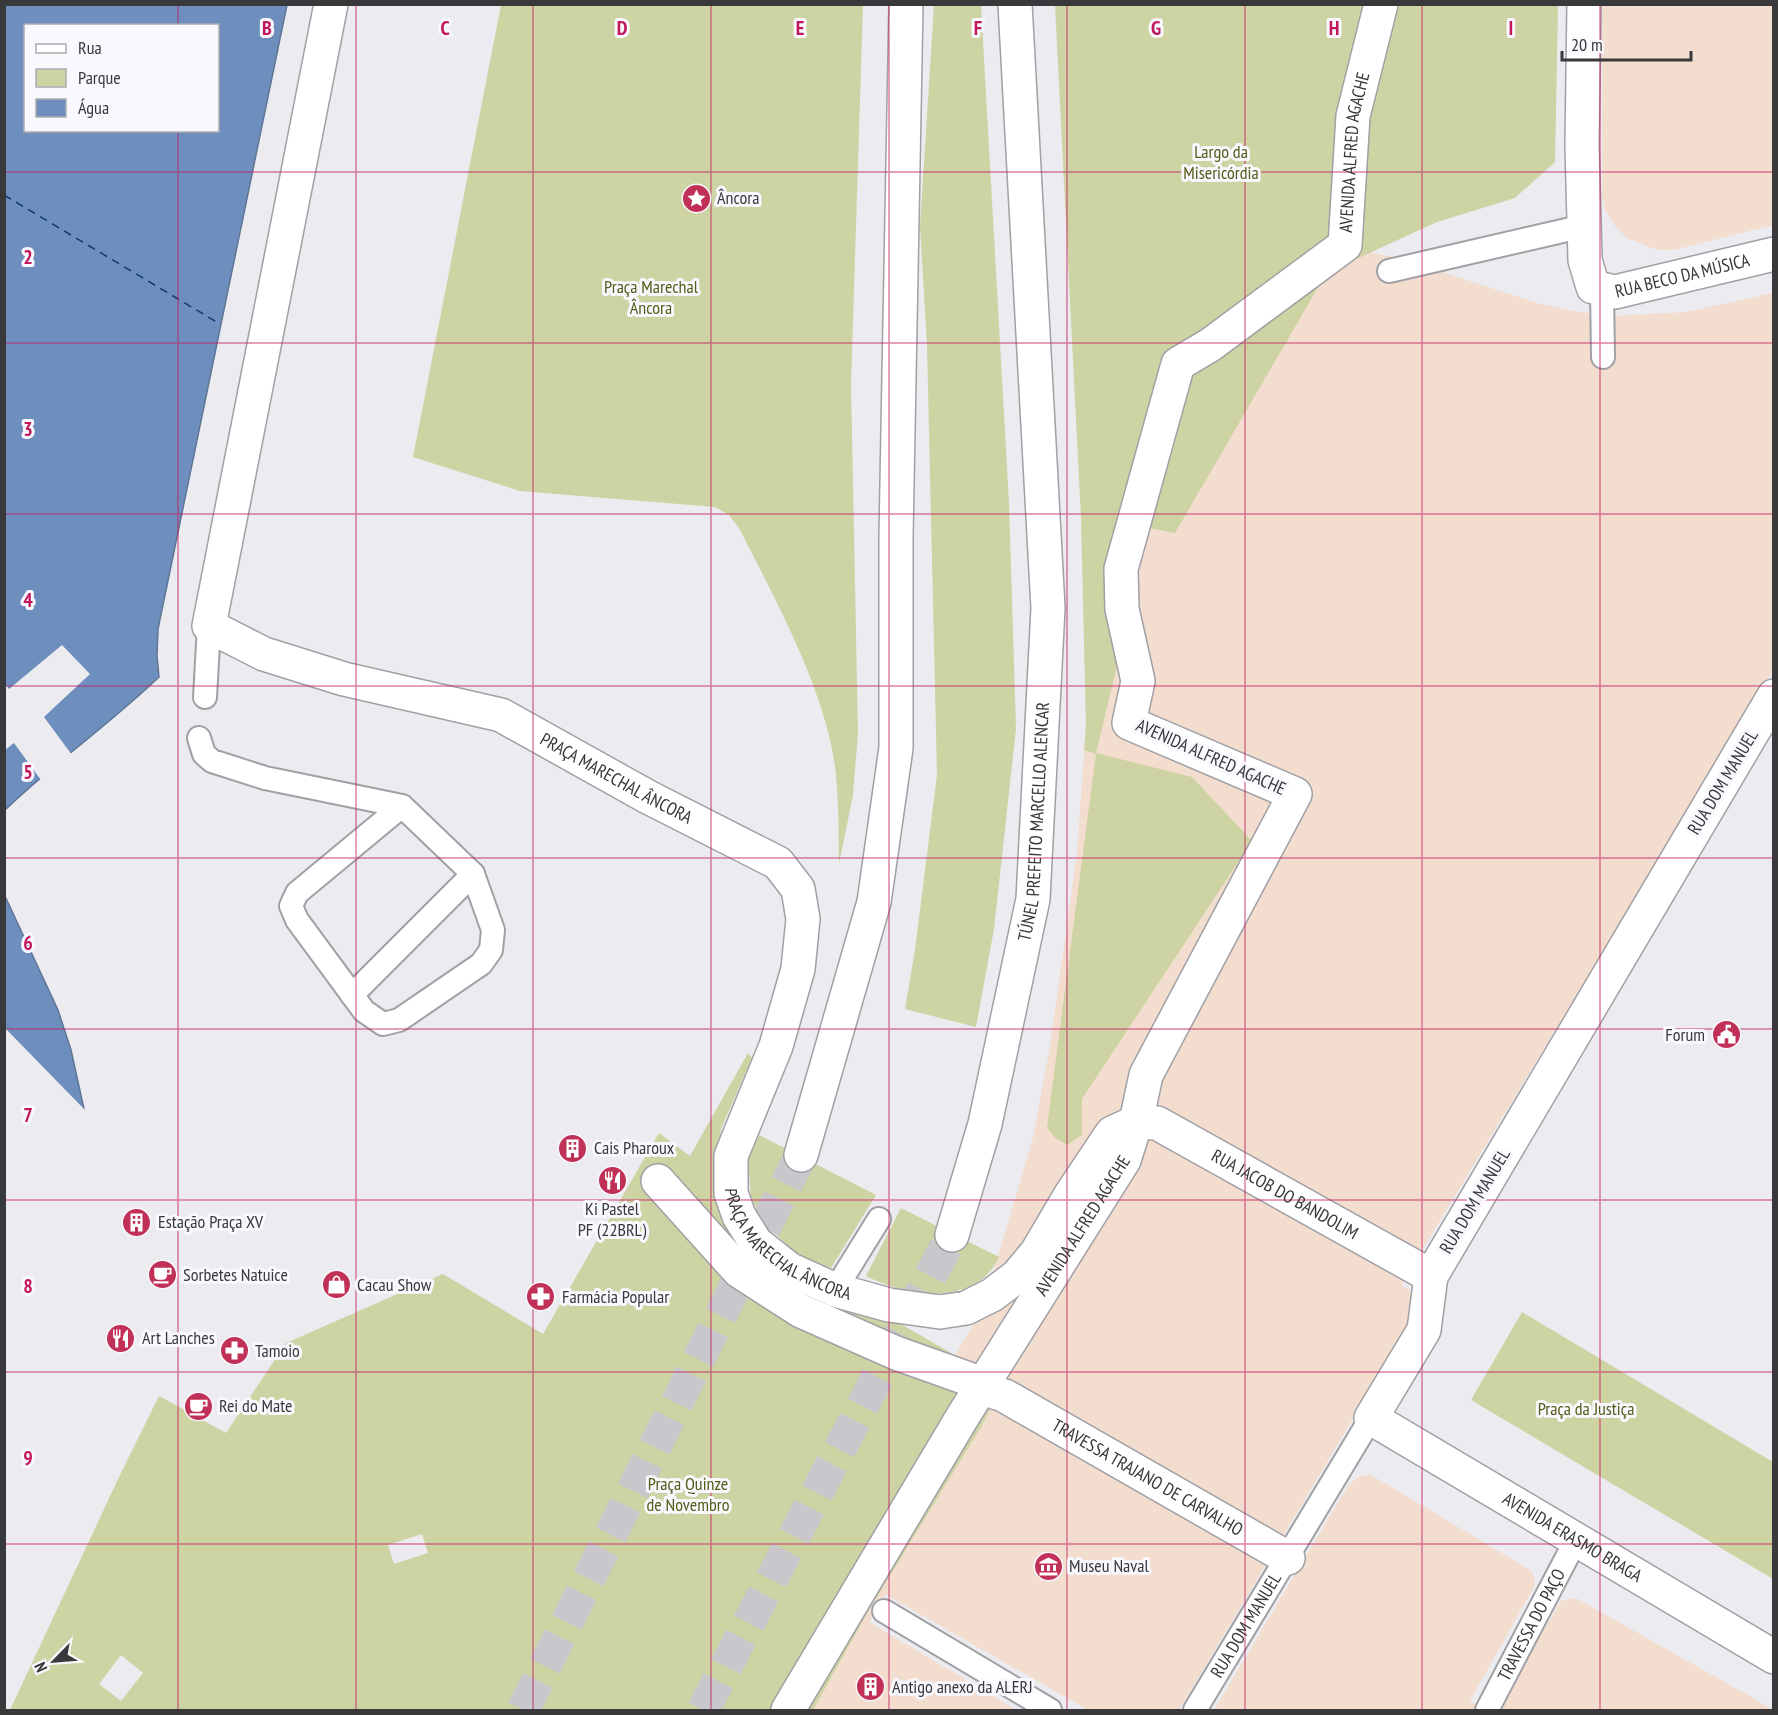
<svg xmlns="http://www.w3.org/2000/svg" width="1778" height="1715" font-family="'PT Sans Narrow',sans-serif">
<style>
.commercial{fill:#f2ddcf}
.green{fill:#ced3a3;fill-rule:evenodd}
.water{fill:#6e8fbd;stroke:#5e7596;stroke-width:1.5;fill-rule:evenodd}
.pier{fill:#ebebf0}
.lines{fill:none;stroke-linecap:round;stroke-linejoin:round}
.ferry{stroke:#0d3972;stroke-width:1.5;stroke-dasharray:8 6;stroke-linecap:butt}
.highway-tunnel{stroke:#c7c7cc;stroke-width:33;stroke-dasharray:33 16;stroke-linecap:butt}
.lane-casing{stroke:#a0a0a5;stroke-width:26}
.street-casing{stroke:#a0a0a5;stroke-width:36}
.highway-casing{stroke:#a0a0a5;stroke-width:36}
.lane{stroke:#fff;stroke-width:22}
.street{stroke:#fff;stroke-width:33}
.highway{stroke:#fff;stroke-width:33}
.grid{fill:none;stroke:#c2185b;stroke-width:1.5;stroke-opacity:0.55}
.labels{text-anchor:middle;stroke-width:6;stroke-linejoin:round;paint-order:stroke}
.park-label{font-size:18px;fill:#575b18;stroke:#f8f8fe}
.street-label{font-size:18px;fill:#39393b;stroke:#f8f8fe}
.poi-label{font-size:18px;fill:#39393b;stroke:#f8f8fe;text-anchor:start}
.grid-label{font-size:20px;text-anchor:middle;font-weight:bold;fill:#c2185b;stroke:#f8f8fe;stroke-width:6;stroke-linejoin:round;paint-order:stroke}
</style>
<rect width="100%" height="100%" fill="#ebebf0"/>
<g class="commercial">
<polygon points="1602,5 1773,5 1773,225 1674,250 1657,250 1627,238 1615,226 1606,212 1602,196"/>
<polygon points="1351,248 1402,259 1537,303 1574,311 1611,316 1687,312 1773,293 1773,670 1401,1285 1414,1293 1419,1308 1179,1710 1088,1710 885,1594 869,1622 1016,1710 760,1710 984,1304 1033,1138 1050,1046 1077,853 1086,726 1090,336"/>
<polygon points="1371,1475 1530,1570 1534,1577 1535,1585 1470,1701 1487,1710 1214,1710 1349,1484 1361,1476"/>
<polygon points="1576,1598 1774,1710 1496,1710 1561,1601"/>
</g>
<g class="green">
<path d="M 501,5 L 863,5 L 851,384 L 858,733 L 853,795 L 839,864 C 838,823 840,780 830,740 C 814,669 772,593 739,528 L 729,515 L 715,507 L 520,491 L 413,457 Z"/>
<polygon points="934,5 981,5 1009,503 1016,729 994,929 976,1027 905,1009 915,950 937,775 927,345 920,226"/>
<polygon points="1055,5 1558,5 1555,162 1515,198 1437,222 1341,266 1320,284 1175,533 1133,525 1122,645 1096,753 1192,777 1252,841 1082,1099 1082,1135 1067,1145 1054,1137 1047,1127 1096,754 1084,750 1086,726 1081,518"/>
<path d="M 748,1053 L 752,1058 L 721,1129 L 718,1146 L 723,1216 L 808,1296 L 899,1323 L 1003,1383 L 981,1427 L 872,1605 L 813,1710 L 10,1710 L 119,1477 L 159,1396 L 226,1433 L 286,1343 L 443,1274 L 543,1334 L 659,1133 L 690,1156 ZM 422,1534 L 428,1553 L 394,1564 L 388,1545 ZM 121,1655 L 143,1673 L 121,1701 L 99,1684 Z"/>
<polygon points="759,1135 876,1195 831,1268 801,1258 762,1221 751,1196 748,1160"/>
<path d="M 901,1208 L 999,1257 C 976,1307 907,1297 866,1276 Z"/>
<polygon points="1522,1312 1773,1462 1773,1579 1471,1400"/>
</g>
<g class="water">
<path d="M 5,5 L 287,5 L 158,629 L 157,656 L 159,677 C 110,724 54,763 5,810 ZM 26,26 L 218,26 L 218,130 L 26,130 Z"/>
<polygon points="4,894 58,1010 71,1050 84,1109 63,1146 4,1232"/>
</g>
<g class="pier">
<polygon points="62,645 90,674 44,717 72,755 41,780 14,743 5,750 5,684 9,689"/>
<polygon points="5,1028 86,1111 35,1196 4,1235"/>
</g>
<g class="lines">
<polyline class="ferry" points="4,195 220,324"/>
<g class="highway-tunnel">
<polyline points="523,1710 801,1155"/>
<polyline points="703,1710 952,1235"/>
</g>
<defs>
<g id="lane">
<polyline points="1389,271 1584,226"/>
<polyline points="1602,289 1603,357"/>
<polyline points="205,697 209,626"/>
<polyline points="199,738 204,754 212,761 265,778 402,806 473,874 493,930 491,950 481,964 399,1020 383,1024 364,1011 297,920 291,906 297,893 402,806"/>
<polyline points="352,995 473,874"/>
<polyline points="835,1290 879,1219"/>
<polyline points="884,1611 1050,1710"/>
<path id="s1" d="M 1195,1710 L 1371,1418"/>
<path id="s2" d="M 1487,1710 L 1576,1540"/>
</g>
<g id="street">
<path id="s3" d="M 331,4 L 209,626 L 264,654 L 344,679 L 501,715 L 648,797 L 778,863 L 798,889 L 803,919 L 798,969 L 776,1046 L 731,1156 L 731,1193 L 739,1216 L 756,1243 L 789,1269 L 835,1290 L 889,1305 L 940,1312 L 966,1308 L 992,1295 L 1017,1276 L 1037,1252 L 1070,1196 L 1112,1133 L 1136,1122 L 1157,1123 L 1431,1276"/>
<path id="s4" d="M 1584,4 L 1582,145 L 1585,260 L 1593,287 L 1615,292 L 1774,254"/>
<path id="s5" d="M 1774,696 L 1431,1276 L 1424,1330 L 1371,1418 L 1774,1657"/>
<polyline points="658,1181 739,1271 801,1311 896,1353 983,1384 997,1393"/>
<path id="s6" d="M 1005,1396 L 1288,1558"/>
<path id="s7" d="M 788,1710 L 963,1416 L 1124,1160 L 1136,1122 L 1146,1075 L 1295,794 L 1129,723 L 1138,681 L 1122,609 L 1121,569 L 1178,364 L 1210,345 L 1345,245 L 1353,116 L 1381,4"/>
</g>
<g id="highway">
<polyline points="801,1155 874,902 896,748 896,537 906,4"/>
<path id="s8" d="M 952,1235 L 985,1124 L 1033,899 L 1048,608 L 1015,4"/>
</g>
</defs>
<use href="#lane" class="lane-casing"/>
<use href="#street" class="street-casing"/>
<use href="#highway" class="highway-casing"/>
<use href="#lane" class="lane"/>
<use href="#street" class="street"/>
<use href="#highway" class="highway"/>
</g>
<path class="grid" d="M 178,4 L 178,26M 356,4 L 356,1710M 533,4 L 533,1710M 711,4 L 711,1710M 889,4 L 889,1710M 1067,4 L 1067,1710M 1245,4 L 1245,1710M 1422,4 L 1422,1710M 1600,4 L 1600,1710M 178,130 L 178,1710M 4,172 L 1774,172M 4,343 L 1774,343M 4,514 L 1774,514M 4,686 L 1774,686M 4,858 L 1774,858M 4,1029 L 1774,1029M 4,1200 L 1774,1200M 4,1372 L 1774,1372M 4,1544 L 1774,1544"/>
<defs>
<symbol id="sight-disc" viewBox="-11 -11 22 22"><circle r="9.5" fill="#c13157" stroke="#f8f8fe"/><path d="M0-6L1.8-2.2L6-1.7L2.9 1.2L3.7 5.4L0 3.3L-3.7 5.4L-2.9 1.2L-6-1.7L-1.8-2.2Z" fill="#fff"/></symbol>
<symbol id="civic-disc" viewBox="-11 -11 22 22"><circle r="9.5" fill="#c13157" stroke="#f8f8fe"/><path d="M-.6-6.5H3V-4.5H.6V-3L4-1V1h2V6H-6V1h2V-1L-.6-3ZM-1.2 2.5V6h2.4V2.5Z" fill="#fff"/></symbol>
<symbol id="building-disc" viewBox="-11 -11 22 22"><circle r="9.5" fill="#c13157" stroke="#f8f8fe"/><path d="M-4-6H4V6H1V3H-1V6H-4ZM-2.5-4.3h1.7v1.8h-1.7ZM.8-4.3h1.7v1.8H.8ZM-2.5-1h1.7V.8h-1.7ZM.8-1h1.7V.8H.8Z" fill="#fff"/></symbol>
<symbol id="restaurant-disc" viewBox="-11 -11 22 22"><circle r="9.5" fill="#c13157" stroke="#f8f8fe"/><path d="M-5-6h1v4h1v-4h1v4h1v-4h1v5L-1.5 .5V6h-2V.5L-5-1ZM5-6V6H3V1.5H1.5Q1.5-4 5-6Z" fill="#fff"/></symbol>
<symbol id="cafe-disc" viewBox="-11 -11 22 22"><circle r="9.5" fill="#c13157" stroke="#f8f8fe"/><path d="M-5.5-4.5H6V0H3Q3 3.5 0 3.5H-2.5Q-5.5 3.5-5.5 0ZM3-3.2v2h1.7v-2ZM-6 4.5H4V6H-6Z" fill="#fff"/></symbol>
<symbol id="shop-disc" viewBox="-11 -11 22 22"><circle r="9.5" fill="#c13157" stroke="#f8f8fe"/><path d="M-5-2.5h2.3a2.7 3.5 0 0 1 5.4 0H5L5.5 6h-11ZM-1.5-2.5h3a1.5 2.3 0 0 0-3 0Z" fill="#fff"/></symbol>
<symbol id="pharmacy-disc" viewBox="-11 -11 22 22"><circle r="9.5" fill="#c13157" stroke="#f8f8fe"/><path d="M-2-6h4v4h4v4h-4v4h-4v-4h-4v-4h4Z" fill="#fff"/></symbol>
<symbol id="museum-disc" viewBox="-11 -11 22 22"><circle r="9.5" fill="#c13157" stroke="#f8f8fe"/><path d="M0-6L6-3V-2H-6V-3ZM-5-1h2V3h-2ZM-1-1h2V3h-2ZM3-1h2V3H3ZM-6 4H6V6H-6Z" fill="#fff"/></symbol>
</defs>
<g fill-rule="evenodd">
<use href="#sight-disc" x="680" y="182" width="33" height="33"/>
<use href="#civic-disc" x="1710" y="1018" width="33" height="33"/>
<use href="#building-disc" x="556" y="1132" width="33" height="33"/>
<use href="#restaurant-disc" x="596" y="1164" width="33" height="33"/>
<use href="#building-disc" x="120" y="1206" width="33" height="33"/>
<use href="#cafe-disc" x="146" y="1258" width="33" height="33"/>
<use href="#shop-disc" x="320" y="1268" width="33" height="33"/>
<use href="#pharmacy-disc" x="524" y="1280" width="33" height="33"/>
<use href="#restaurant-disc" x="104" y="1322" width="33" height="33"/>
<use href="#pharmacy-disc" x="218" y="1334" width="33" height="33"/>
<use href="#cafe-disc" x="182" y="1390" width="33" height="33"/>
<use href="#museum-disc" x="1032" y="1550" width="33" height="33"/>
<use href="#building-disc" x="854" y="1670" width="33" height="33"/>
</g>
<g class="labels">
<g class="park-label">
<text x="1221" y="158">Largo da<tspan x="1221" dy="21">Misericórdia</tspan></text>
<text x="651" y="293">Praça Marechal<tspan x="651" dy="21">Âncora</tspan></text>
<text x="1586" y="1415">Praça da Justiça</text>
<text x="688" y="1490">Praça Quinze<tspan x="688" dy="21">de Novembro</tspan></text>
</g>
<g class="street-label">
<text dy="6" stroke="none"><textPath href="#s7" startOffset="1899">AVENIDA ALFRED AGACHE</textPath></text>
<text dy="6" stroke="none"><textPath href="#s4" startOffset="376">RUA BECO DA MÚSICA</textPath></text>
<text transform="translate(1211 757) rotate(24)" y="6">AVENIDA ALFRED AGACHE</text>
<text dy="6" stroke="none"><textPath href="#s3" startOffset="1072">PRAÇA MARECHAL ÂNCORA</textPath></text>
<text transform="translate(1723 782) rotate(-59)" y="6">RUA DOM MANUEL</text>
<text dy="6" stroke="none"><textPath href="#s8" startOffset="423">TÚNEL PREFEITO MARCELLO ALENCAR</textPath></text>
<text dy="6" stroke="none"><textPath href="#s3" startOffset="2313">RUA JACOB DO BANDOLIM</textPath></text>
<text transform="translate(1475 1201) rotate(-59)" y="6">RUA DOM MANUEL</text>
<text dy="6" stroke="none"><textPath href="#s7" startOffset="567">AVENIDA ALFRED AGACHE</textPath></text>
<text dy="6" stroke="none"><textPath href="#s3" startOffset="1684">PRAÇA MARECHAL ÂNCORA</textPath></text>
<text dy="6" stroke="none"><textPath href="#s6" startOffset="164">TRAVESSA TRAJANO DE CARVALHO</textPath></text>
<text dy="6" stroke="none"><textPath href="#s5" startOffset="1065">AVENIDA ERASMO BRAGA</textPath></text>
<text dy="6" stroke="none"><textPath href="#s1" startOffset="99">RUA DOM MANUEL</textPath></text>
<text dy="6" stroke="none"><textPath href="#s2" startOffset="96">TRAVESSA DO PAÇO</textPath></text>
</g>
<g class="poi-label">
<text x="717" y="204">Âncora</text>
<text x="1705" y="1041" text-anchor="end">Forum</text>
<text x="594" y="1154">Cais Pharoux</text>
<text x="612" y="1215" text-anchor="middle">Ki Pastel<tspan x="612" dy="21">PF (22BRL)</tspan></text>
<text x="158" y="1228">Estação Praça XV</text>
<text x="183" y="1281">Sorbetes Natuice</text>
<text x="357" y="1291">Cacau Show</text>
<text x="562" y="1303">Farmácia Popular</text>
<text x="142" y="1344">Art Lanches</text>
<text x="255" y="1357">Tamoio</text>
<text x="219" y="1412">Rei do Mate</text>
<text x="1069" y="1572">Museu Naval</text>
<text x="892" y="1693">Antigo anexo da ALERJ</text>
</g>
</g>
<g class="grid-label">
<text x="267" y="35">B</text>
<text x="445" y="35">C</text>
<text x="622" y="35">D</text>
<text x="800" y="35">E</text>
<text x="978" y="35">F</text>
<text x="1156" y="35">G</text>
<text x="1334" y="35">H</text>
<text x="1511" y="35">I</text>
<text x="28" y="264">2</text>
<text x="28" y="436">3</text>
<text x="28" y="607">4</text>
<text x="28" y="779">5</text>
<text x="28" y="950">6</text>
<text x="28" y="1122">7</text>
<text x="28" y="1293">8</text>
<text x="28" y="1465">9</text>
</g>
<rect width="1778" height="1715" fill="none" stroke="#39393b" stroke-width="12"/>
<rect x="24" y="24" width="195" height="108" fill="#f8f8fe" stroke="#acacb0" stroke-width="1.5"/>
<rect x="36" y="44" width="30" height="9" fill="#ffffff" stroke="#acacb0" stroke-width="1.5"/>
<text x="78" y="54" font-size="18" fill="#39393b">Rua</text>
<rect x="36" y="69" width="30" height="18" fill="#ced3a3" stroke="#acacb0" stroke-width="1.5"/>
<text x="78" y="84" font-size="18" fill="#39393b">Parque</text>
<rect x="36" y="99" width="30" height="18" fill="#6e8fbd" stroke="#acacb0" stroke-width="1.5"/>
<text x="78" y="114" font-size="18" fill="#39393b">Água</text>
<g transform="translate(54 1661) rotate(245)" stroke="#f8f8fe" stroke-width="4.5" paint-order="stroke">
<path d="M0-4.5L10 22L0 15L-10 22Z" fill="#39393b"/>
<text y="-9" font-size="16" font-weight="bold" text-anchor="middle" fill="#39393b">N</text>
</g>
<path d="M1562 51v9h129v-9" fill="none" stroke="#39393b" stroke-width="3"/>
<text x="1571" y="51" font-size="18" fill="#39393b" stroke="#f8f8fe" stroke-width="4.5" paint-order="stroke">20 m</text>
</svg>
